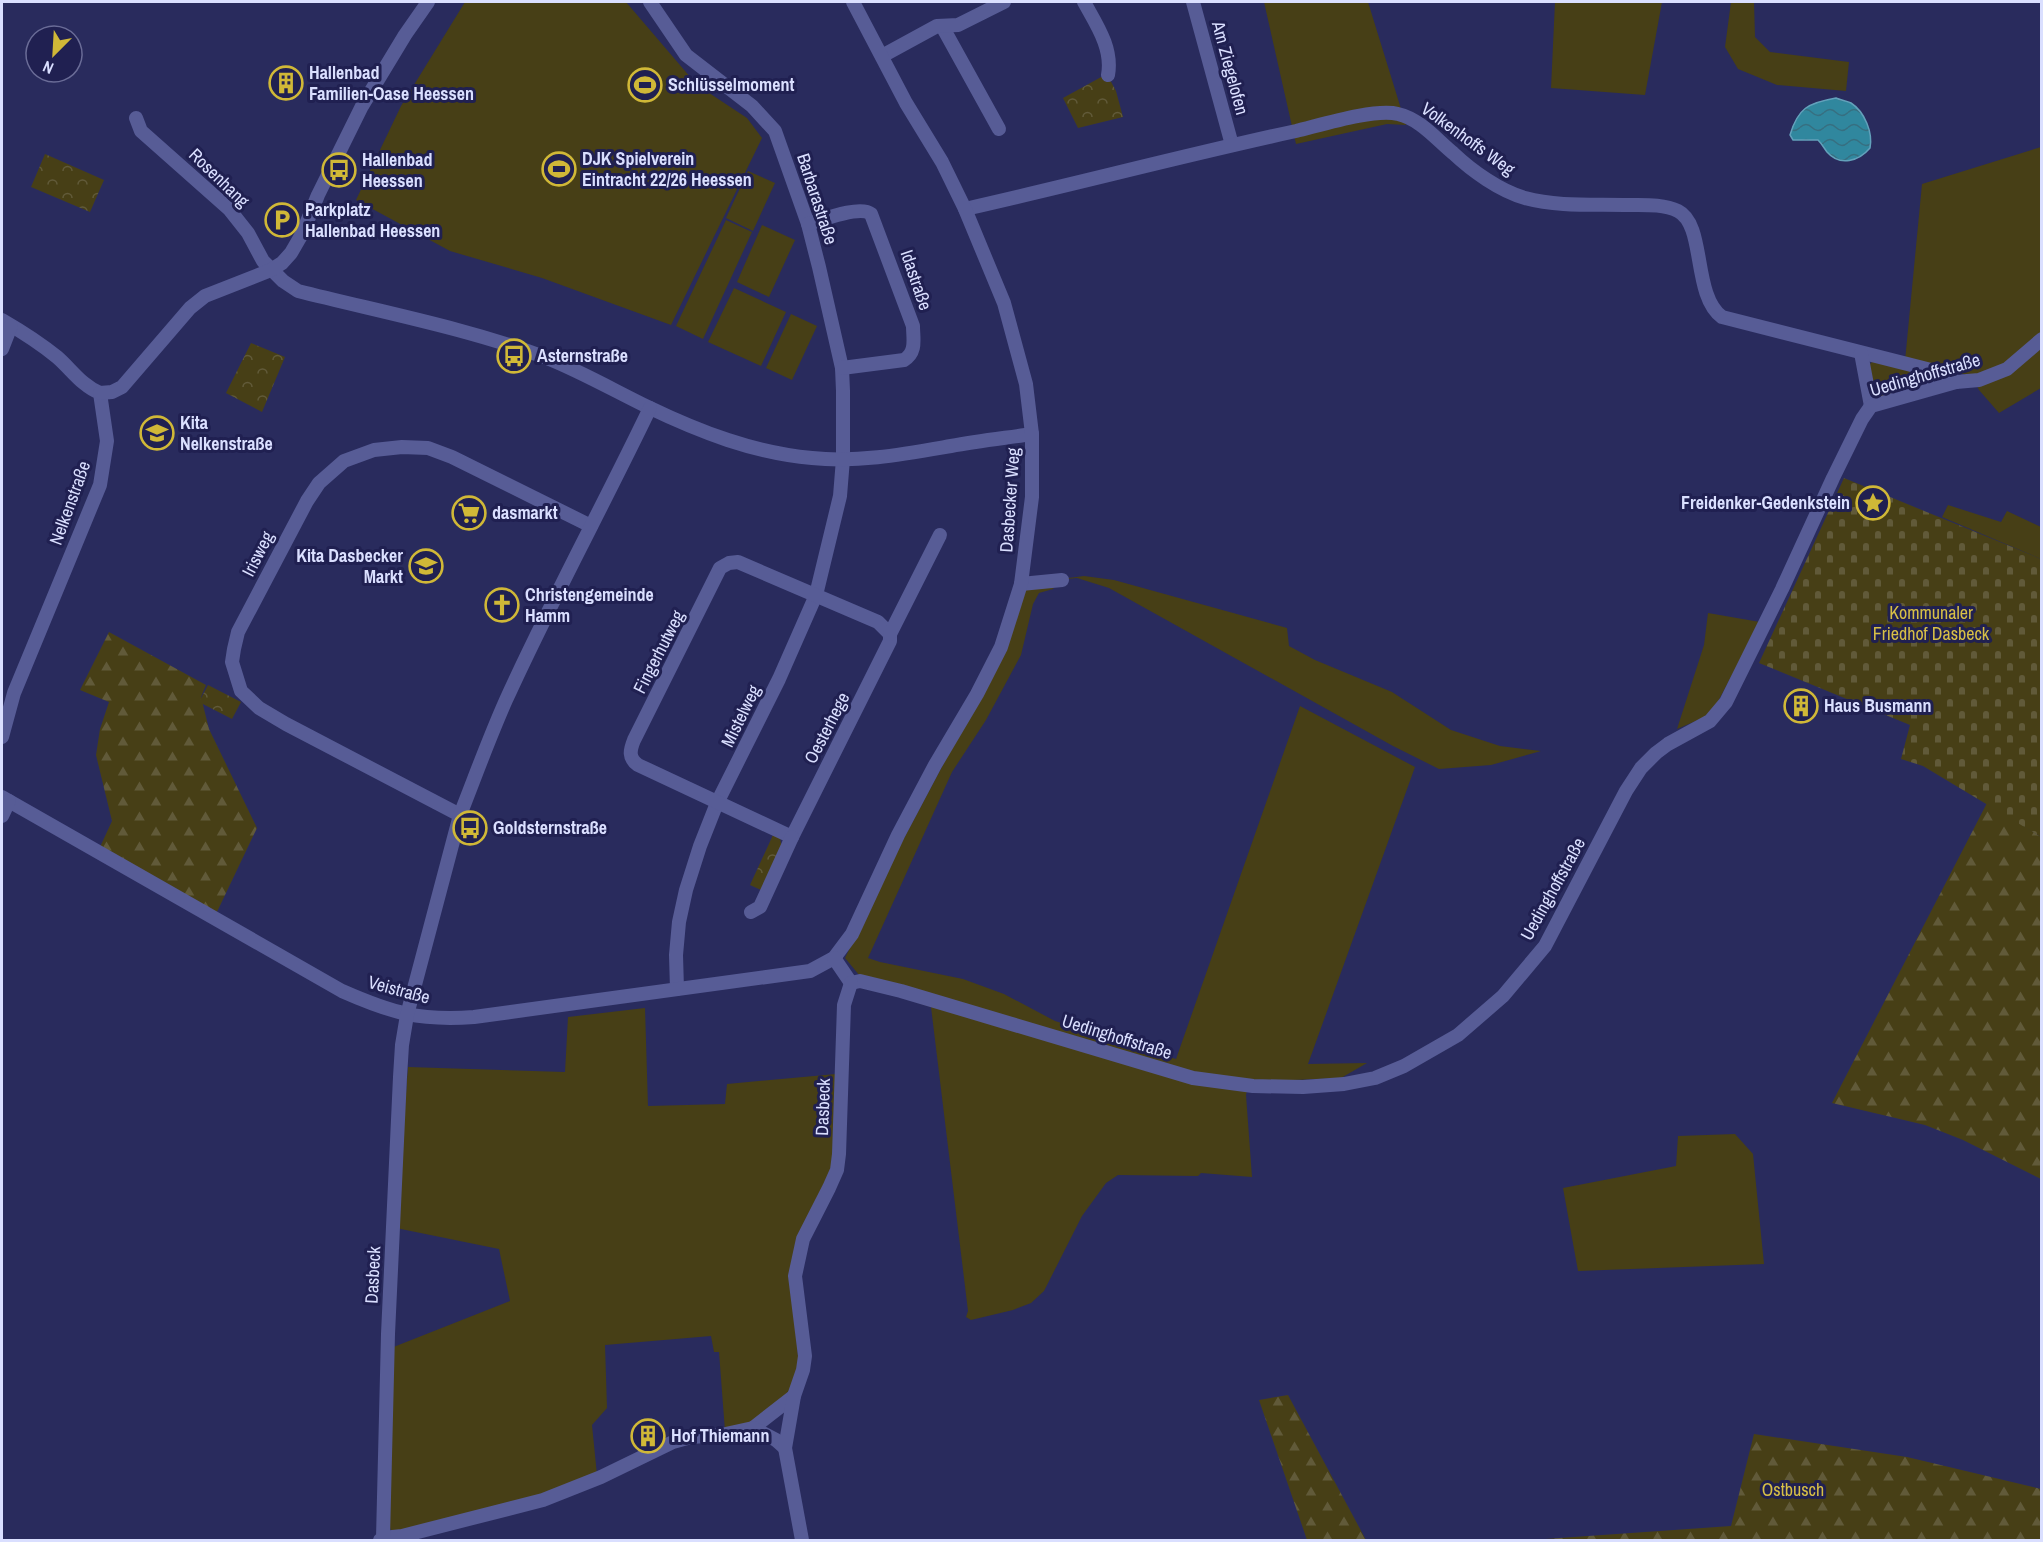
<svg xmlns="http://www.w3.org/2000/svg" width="2043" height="1542" font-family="'Archivo Narrow',sans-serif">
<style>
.grass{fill:#473f16}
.forest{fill:url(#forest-firs)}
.cemetery{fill:url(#cemetery-stones)}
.park{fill:url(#park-crowns)}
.water{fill:url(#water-waves);stroke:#63a1bb;stroke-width:1.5}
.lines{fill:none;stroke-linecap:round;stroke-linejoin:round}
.minor{stroke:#575c96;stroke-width:14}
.labels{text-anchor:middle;stroke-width:6;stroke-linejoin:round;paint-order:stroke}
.street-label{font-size:18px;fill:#dadfff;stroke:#202051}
.poi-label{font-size:18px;font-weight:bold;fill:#dadfff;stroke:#202051;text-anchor:start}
.park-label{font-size:18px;fill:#d8c046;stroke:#202051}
</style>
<defs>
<pattern id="forest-firs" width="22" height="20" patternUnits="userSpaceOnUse" patternTransform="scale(1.5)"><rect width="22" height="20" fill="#473f16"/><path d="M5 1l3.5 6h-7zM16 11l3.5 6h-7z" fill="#615a39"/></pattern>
<pattern id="cemetery-stones" width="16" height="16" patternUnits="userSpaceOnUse" patternTransform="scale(1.5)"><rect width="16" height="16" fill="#473f16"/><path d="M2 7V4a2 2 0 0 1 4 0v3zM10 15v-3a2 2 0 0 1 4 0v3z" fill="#615a39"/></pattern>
<pattern id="park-crowns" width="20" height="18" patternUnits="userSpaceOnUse" patternTransform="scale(1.5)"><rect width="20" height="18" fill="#473f16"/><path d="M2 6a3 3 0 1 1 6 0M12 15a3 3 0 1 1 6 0" fill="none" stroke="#615a39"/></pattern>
<pattern id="water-waves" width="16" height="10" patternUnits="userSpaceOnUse" patternTransform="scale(1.5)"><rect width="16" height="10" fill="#30879e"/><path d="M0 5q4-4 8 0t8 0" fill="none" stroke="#366f81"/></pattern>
</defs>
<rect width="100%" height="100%" fill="#292b5d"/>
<g class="grass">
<polygon points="465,2 626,2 697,85 747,118 762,138 671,325 542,278 450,251 356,200 401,106"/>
<polygon points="1264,2 1368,2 1406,125 1387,124 1296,144"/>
<polygon points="1555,2 1662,2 1645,95 1551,88"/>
<polygon points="1731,2 1754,2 1755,37 1770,52 1849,62 1846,91 1777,85 1738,69 1725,47"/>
<polygon points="2041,147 2041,388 1999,413 1979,390 1972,376 1905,361 1922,184"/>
<polygon points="748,171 775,183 753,231 726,218"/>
<polygon points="726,220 752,232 703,339 676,326"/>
<polygon points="762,225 795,240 769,297 737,282"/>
<polygon points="734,288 786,312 761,366 708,342"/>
<polygon points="791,314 817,326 792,380 766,368"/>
<polygon points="1875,359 1929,373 1933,378 1931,383 1880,397 1870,392 1870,364"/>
<polygon points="1948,505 2001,522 2007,511 2041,527 2041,559 1942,517"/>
<polygon points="1084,576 1114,580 1287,628 1289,646 1315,660 1392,692 1451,730 1500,746 1541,751 1491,765 1439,769 1393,746 1109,588 1077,578 1038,582"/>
<polygon points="1055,585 1053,589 1039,593 1033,604 1021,655 986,720 952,772 868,958 880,962 963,979 1004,994 1055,1021 1176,1059 1300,706 1415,767 1308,1064 1367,1063 1341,1078 1249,1082 1246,1095 1252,1177 1201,1173 1198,1176 1118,1175 1106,1183 1082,1216 1044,1291 1031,1303 1013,1310 971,1320 966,1317 968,1311 931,1007 869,987 845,958 903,840 1001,656 1024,591 1034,586"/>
<polygon points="1708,613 1760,622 1714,709 1705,717 1677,729 1704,645"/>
<polygon points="645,1008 648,1106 725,1104 727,1084 836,1074 836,1152 831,1179 800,1236 793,1303 799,1367 794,1383 783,1399 755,1421 725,1431 719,1352 714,1352 711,1336 605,1345 607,1408 592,1425 597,1475 570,1488 402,1534 391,1530 386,1519 391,1348 510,1301 499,1249 396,1228 408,1067 565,1072 568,1017"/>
<polygon points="1735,1134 1753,1154 1764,1264 1578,1271 1563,1188 1676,1166 1678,1136"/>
</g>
<g class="forest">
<polygon points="109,632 206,685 201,697 209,729 257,828 216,914 100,847 112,821 96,755 100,729 109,702 80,690"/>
<polygon points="1987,803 2041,837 2041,1179 1963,1140 1925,1125 1832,1103"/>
<polygon points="1288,1395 1366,1540 1307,1540 1259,1400"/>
<polygon points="1754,1434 1907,1457 2041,1489 2041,1540 1531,1540 1731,1526"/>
</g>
<polygon class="cemetery" points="1844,478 2041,559 2041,837 1923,766 1901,759 1910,725 1759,663"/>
<g class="park">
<polygon points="1103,76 1109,78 1116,91 1123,117 1078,128 1063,98"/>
<polygon points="45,154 104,180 90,212 31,187"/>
<polygon points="251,343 285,357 262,412 226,393"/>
<polygon points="208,685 241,702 232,719 199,702"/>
<polygon points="773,835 780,838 782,849 761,890 750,885"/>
</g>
<path class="water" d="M 1836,98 C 1840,100 1847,101 1851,103 C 1865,112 1873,133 1870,148 C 1859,161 1840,167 1827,152 C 1824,148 1822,144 1818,140 L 1793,140 L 1790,135 C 1798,108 1808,103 1836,98 Z"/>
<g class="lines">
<g class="minor">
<polyline points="650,2 686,55 752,106 775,131 808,224 819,267 842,368 843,391 843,459 840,496 816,595 779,679 717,803 700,846 686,890 679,922 676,955 677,989"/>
<path d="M 1084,2 C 1096,24 1113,48 1108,75"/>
<polyline points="1193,2 1232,145"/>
<polyline points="942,26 999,129"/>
<polyline points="882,56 937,26 958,25 1004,2"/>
<path d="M 136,118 L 141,131 L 229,209 L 248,233 L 263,261 L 283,281 L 298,291 C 381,312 466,328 547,358 C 582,372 615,391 648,407 C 700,432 754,453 812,458 C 858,463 905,454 951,446 C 978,441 1005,438 1032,434"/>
<path d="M 965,209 C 1076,184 1185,155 1296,131 C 1321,125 1375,108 1398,114 C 1420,119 1436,139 1453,153 C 1472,171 1500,191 1525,198 C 1558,207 1595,204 1629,205 C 1645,205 1664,204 1678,211 C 1706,225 1692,295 1722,317 L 1935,371 L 1956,382"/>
<path d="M 808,224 C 822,220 860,205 871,214 L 913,326 C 913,339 917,352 904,360 L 842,368"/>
<path d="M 2,320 C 21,331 40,343 57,357 C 71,369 82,386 100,393 L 107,441 L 100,485 L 14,693 L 2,737"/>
<polyline points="2,349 11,326"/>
<polyline points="1861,353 1871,406"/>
<polyline points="100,393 112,392 122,387 190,308 205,296 271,270 282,263 291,253 302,234 318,195 362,106 405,35 428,2"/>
<path d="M 738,562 L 878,622 L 890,634 L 890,641 L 792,837 L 638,765 C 628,758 630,750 634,740 L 720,568 L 729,563 Z"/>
<polyline points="1021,584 1062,580"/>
<polyline points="890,634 940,535"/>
<path d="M 2,797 L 342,991 C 392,1013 419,1021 474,1017 L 810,971 L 834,958 L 852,934 L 898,835 L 935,765 L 977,694 L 1001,647 L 1021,584 L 1032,497 L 1032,434 L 1026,384 L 1004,303 L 965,209 L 942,162 L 906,103 L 853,2"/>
<polyline points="460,815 286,724 259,708 241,691 232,662 234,649 238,632 307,501 319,483 344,461 374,450 402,447 428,448 452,457 591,526"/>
<polyline points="2,816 9,801"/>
<polyline points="751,912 760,907 792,837"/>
<polyline points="834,958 851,983"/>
<polyline points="851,983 860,981 901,991 1193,1078 1253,1086 1303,1087 1344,1084 1375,1078 1404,1066 1458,1035 1503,996 1545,946 1626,791 1641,768 1656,753 1668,744 1710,721 1726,702 1782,589 1833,478 1862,419 1871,406 1956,382 1979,380 2007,369 2042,339"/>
<polyline points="753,1428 794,1396"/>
<polyline points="383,1538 402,1536 543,1500 601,1477 673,1442 691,1437 721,1435 753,1428 776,1440 785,1448"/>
<path d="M 380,1540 L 383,1538 L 388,1334 L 400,1077 L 402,1045 L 407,1015 L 460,815 C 475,777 489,738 506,700 C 551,601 603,506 650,408"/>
<polyline points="802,1540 785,1448 794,1396 803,1370 805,1356 795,1276 803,1239 829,1188 837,1170 839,1154 844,1005 851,983"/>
</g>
</g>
<defs>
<symbol id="building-ring" viewBox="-11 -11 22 22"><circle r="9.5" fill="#202051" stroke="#d0b837" stroke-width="1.5"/><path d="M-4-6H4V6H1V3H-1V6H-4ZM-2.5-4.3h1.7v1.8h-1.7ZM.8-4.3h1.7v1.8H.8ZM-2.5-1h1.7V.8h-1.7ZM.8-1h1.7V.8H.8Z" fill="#d0b837"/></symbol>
<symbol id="stadium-ring" viewBox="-11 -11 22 22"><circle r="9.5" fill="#202051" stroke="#d0b837" stroke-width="1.5"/><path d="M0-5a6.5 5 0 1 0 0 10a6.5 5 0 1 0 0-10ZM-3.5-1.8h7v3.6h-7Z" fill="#d0b837"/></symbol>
<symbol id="bus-ring" viewBox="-11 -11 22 22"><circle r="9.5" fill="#202051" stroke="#d0b837" stroke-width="1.5"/><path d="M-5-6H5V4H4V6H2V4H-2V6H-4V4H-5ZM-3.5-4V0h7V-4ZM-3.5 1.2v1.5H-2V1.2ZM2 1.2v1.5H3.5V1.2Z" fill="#d0b837"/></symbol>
<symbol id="parking-ring" viewBox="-11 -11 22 22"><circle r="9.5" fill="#202051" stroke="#d0b837" stroke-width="1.5"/><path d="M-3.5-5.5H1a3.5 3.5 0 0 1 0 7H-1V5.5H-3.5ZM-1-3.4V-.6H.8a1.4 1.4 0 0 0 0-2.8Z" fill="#d0b837"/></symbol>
<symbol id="school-ring" viewBox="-11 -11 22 22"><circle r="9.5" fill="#202051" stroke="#d0b837" stroke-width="1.5"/><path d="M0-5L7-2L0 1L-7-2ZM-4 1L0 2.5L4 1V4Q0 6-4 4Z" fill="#d0b837"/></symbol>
<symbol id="sight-ring" viewBox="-11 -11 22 22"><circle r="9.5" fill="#202051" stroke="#d0b837" stroke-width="1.5"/><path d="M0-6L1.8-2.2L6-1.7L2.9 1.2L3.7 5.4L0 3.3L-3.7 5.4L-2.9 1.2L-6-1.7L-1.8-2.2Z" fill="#d0b837"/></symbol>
<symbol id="supermarket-ring" viewBox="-11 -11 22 22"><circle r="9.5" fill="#202051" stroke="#d0b837" stroke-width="1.5"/><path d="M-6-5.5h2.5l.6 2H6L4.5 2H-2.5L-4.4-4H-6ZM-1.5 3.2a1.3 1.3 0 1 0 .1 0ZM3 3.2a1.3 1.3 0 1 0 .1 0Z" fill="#d0b837"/></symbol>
<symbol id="church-ring" viewBox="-11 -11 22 22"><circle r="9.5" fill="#202051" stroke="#d0b837" stroke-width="1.5"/><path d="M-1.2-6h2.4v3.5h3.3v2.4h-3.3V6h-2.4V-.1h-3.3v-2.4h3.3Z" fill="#d0b837"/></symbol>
</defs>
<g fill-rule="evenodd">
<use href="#building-ring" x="267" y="64" width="38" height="38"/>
<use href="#stadium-ring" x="626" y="66" width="38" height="38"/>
<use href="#stadium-ring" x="540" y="150" width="38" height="38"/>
<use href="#bus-ring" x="320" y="151" width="38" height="38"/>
<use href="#parking-ring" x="263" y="201" width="38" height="38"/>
<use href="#bus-ring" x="495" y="337" width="38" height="38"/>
<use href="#school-ring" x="138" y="414" width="38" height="38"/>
<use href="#sight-ring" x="1854" y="484" width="38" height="38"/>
<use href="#supermarket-ring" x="450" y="494" width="38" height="38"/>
<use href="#school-ring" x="407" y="547" width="38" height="38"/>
<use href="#church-ring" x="483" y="586" width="38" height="38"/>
<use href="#building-ring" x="1782" y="687" width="38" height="38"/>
<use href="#bus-ring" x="451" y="809" width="38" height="38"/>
<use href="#building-ring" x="629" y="1417" width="38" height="38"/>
</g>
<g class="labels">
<g class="street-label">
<text transform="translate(1230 68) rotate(75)" y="6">Am Ziegelofen</text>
<text transform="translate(1468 139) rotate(36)" y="6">Volkenhoffs Weg</text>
<text transform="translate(219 178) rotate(44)" y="6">Rosenhang</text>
<text transform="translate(817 199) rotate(72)" y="6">Barbarastraße</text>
<text transform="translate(916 280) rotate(71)" y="6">Idastraße</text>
<text transform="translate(1925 375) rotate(-16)" y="6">Uedinghoffstraße</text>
<text transform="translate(1010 500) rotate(-86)" y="6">Dasbecker Weg</text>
<text transform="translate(70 503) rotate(-70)" y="6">Nelkenstraße</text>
<text transform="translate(258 554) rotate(-63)" y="6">Irisweg</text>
<text transform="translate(659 652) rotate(-63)" y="6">Fingerhutweg</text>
<text transform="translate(741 716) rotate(-64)" y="6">Mistelweg</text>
<text transform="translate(827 728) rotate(-63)" y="6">Oesterhege</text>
<text transform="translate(1553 889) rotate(-61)" y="6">Uedinghoffstraße</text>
<text transform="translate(399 990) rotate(15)" y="6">Veistraße</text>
<text transform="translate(1117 1037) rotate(17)" y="6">Uedinghoffstraße</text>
<text transform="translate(823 1107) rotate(-88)" y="6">Dasbeck</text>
<text transform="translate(373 1275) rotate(-87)" y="6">Dasbeck</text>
</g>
<g class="poi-label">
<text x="309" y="79">Hallenbad<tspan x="309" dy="21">Familien-Oase Heessen</tspan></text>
<text x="668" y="91">Schlüsselmoment</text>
<text x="582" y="165">DJK Spielverein<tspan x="582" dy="21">Eintracht 22/26 Heessen</tspan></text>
<text x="362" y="166">Hallenbad<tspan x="362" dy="21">Heessen</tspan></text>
<text x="305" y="216">Parkplatz<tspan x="305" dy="21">Hallenbad Heessen</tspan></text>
<text x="537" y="362">Asternstraße</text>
<text x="180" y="429">Kita<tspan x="180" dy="21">Nelkenstraße</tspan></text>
<text x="1850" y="509" text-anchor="end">Freidenker-Gedenkstein</text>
<text x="492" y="519">dasmarkt</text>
<text x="403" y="562" text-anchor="end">Kita Dasbecker<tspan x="403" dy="21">Markt</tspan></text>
<text x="525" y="601">Christengemeinde<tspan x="525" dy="21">Hamm</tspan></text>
<text x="1824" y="712">Haus Busmann</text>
<text x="493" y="834">Goldsternstraße</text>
<text x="671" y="1442">Hof Thiemann</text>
</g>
<g class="park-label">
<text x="1931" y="619">Kommunaler<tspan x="1931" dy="21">Friedhof Dasbeck</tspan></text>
<text x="1793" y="1496">Ostbusch</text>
</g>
</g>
<rect width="2043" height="1542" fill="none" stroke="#dadfff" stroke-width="6"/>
<g transform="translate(54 54) rotate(204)"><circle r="28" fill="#202051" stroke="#6a6c97" stroke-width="1.5"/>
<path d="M0-4.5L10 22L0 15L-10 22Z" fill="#d0b837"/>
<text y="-9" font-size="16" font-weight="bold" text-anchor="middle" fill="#dadfff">N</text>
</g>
</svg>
